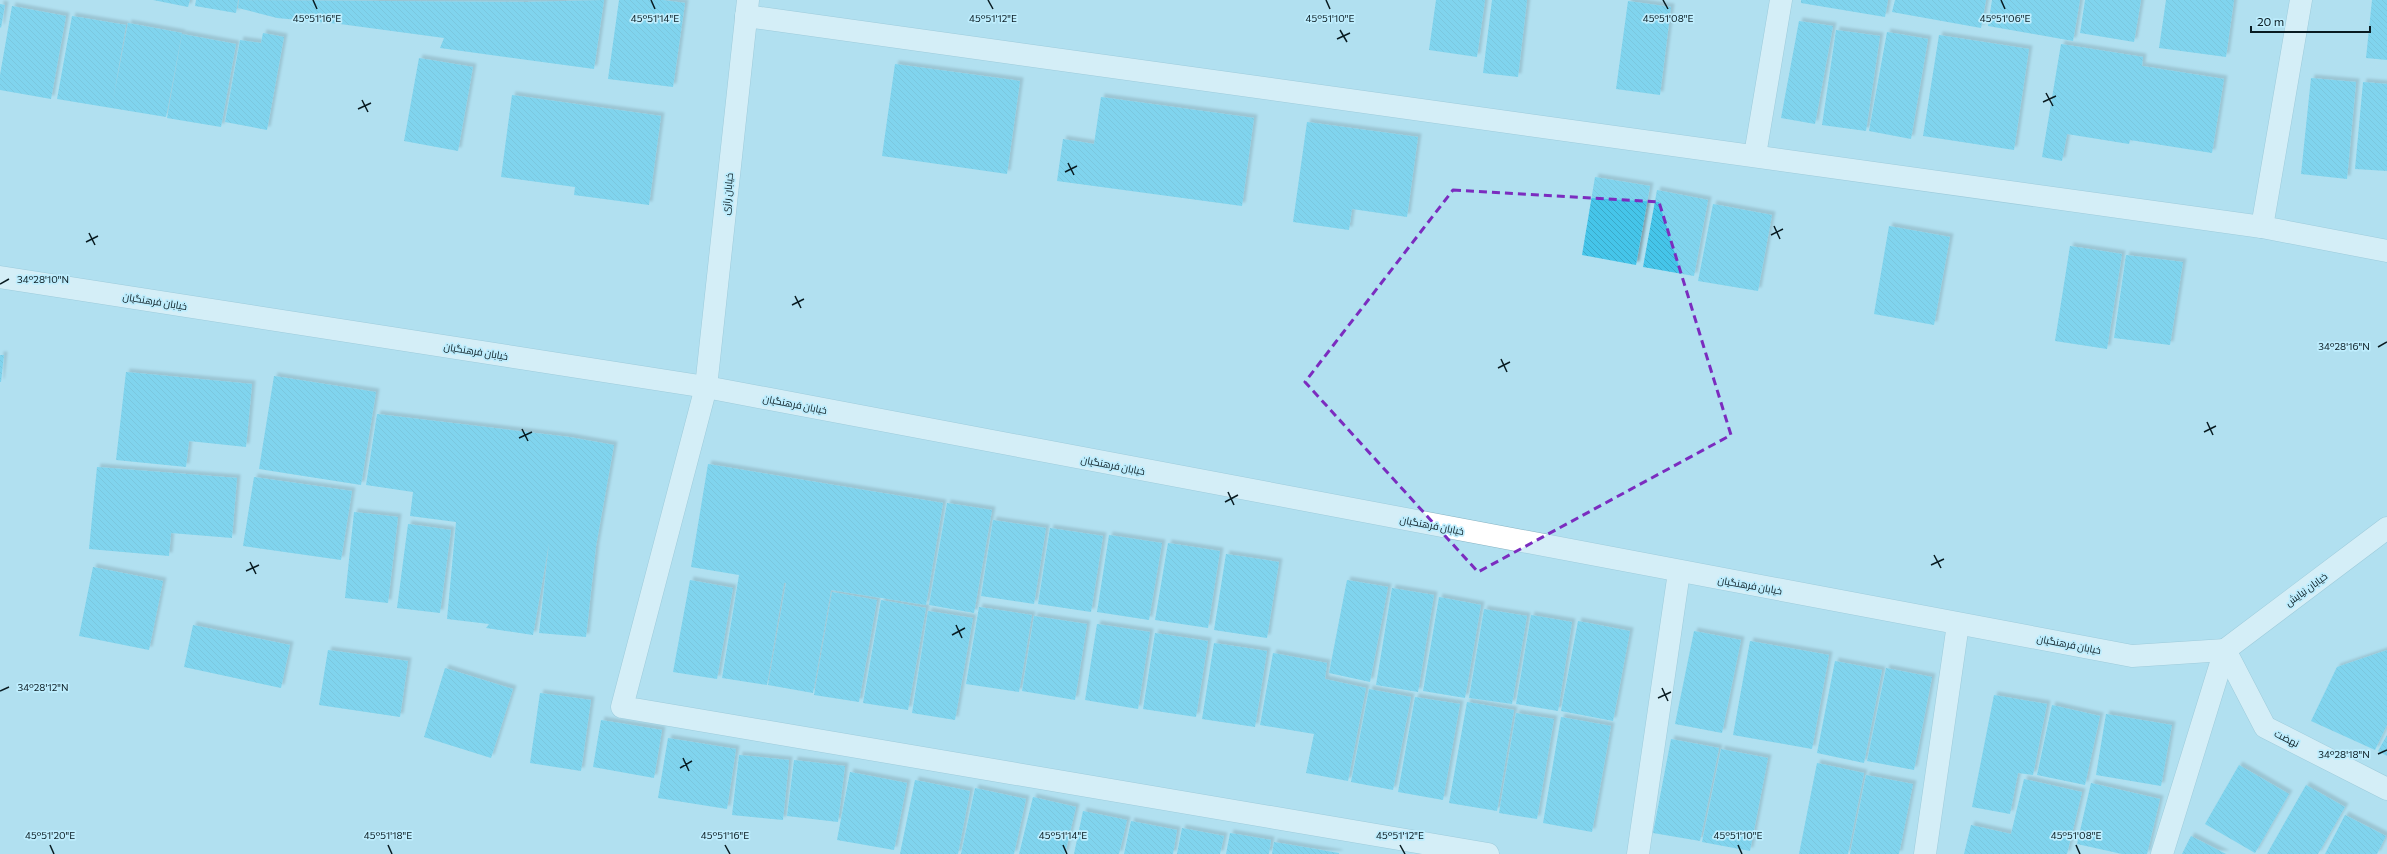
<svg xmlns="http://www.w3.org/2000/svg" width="2387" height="854" font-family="Commissioner,Cairo,sans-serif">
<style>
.building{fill:url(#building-back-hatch);filter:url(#shadow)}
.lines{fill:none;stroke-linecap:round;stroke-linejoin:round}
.minor-casing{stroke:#85b2c2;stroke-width:23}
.minor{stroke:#fff;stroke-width:22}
.marked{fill:none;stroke:#7b2cbf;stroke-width:3;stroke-dasharray:8 5;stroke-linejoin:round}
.ticks{fill:none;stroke:#091b21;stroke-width:1.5}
.labels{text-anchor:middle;stroke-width:3.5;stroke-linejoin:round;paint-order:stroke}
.street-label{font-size:10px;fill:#091b21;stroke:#beedfd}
.ticks-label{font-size:10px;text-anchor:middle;fill:#091b21;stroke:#beedfd;stroke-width:3.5;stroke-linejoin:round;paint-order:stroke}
</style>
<defs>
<pattern id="building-back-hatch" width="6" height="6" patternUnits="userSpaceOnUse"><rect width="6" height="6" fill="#45c5ea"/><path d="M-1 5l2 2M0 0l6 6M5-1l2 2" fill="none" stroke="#3ba9c8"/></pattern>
<filter id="shadow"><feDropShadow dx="3.5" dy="-3.5" stdDeviation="1" flood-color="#0004"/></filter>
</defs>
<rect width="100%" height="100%" fill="#b1e0f0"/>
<g class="building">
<polygon points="153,0 190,0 188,7"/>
<polygon points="196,0 238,0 236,13 195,6"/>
<polygon points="239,0 527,2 604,0 594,69 440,48 444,38 340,24 277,18 238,8"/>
<polygon points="619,0 663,0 685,3 673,87 608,79"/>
<polygon points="1436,0 1485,0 1477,57 1429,50"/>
<polygon points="1492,0 1527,0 1518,77 1483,73"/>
<polygon points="1801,0 1888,0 1885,17 1801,3"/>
<polygon points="1895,0 1986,0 1981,28 1892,12"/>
<polygon points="1992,0 2080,0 2073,41 1988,26"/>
<polygon points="2085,0 2141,0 2134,42 2080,33"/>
<polygon points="2166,0 2234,0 2226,57 2159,48"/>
<polygon points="2372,0 2387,0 2387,60 2366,58"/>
<polygon points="1628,1 1671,7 1660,95 1616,89"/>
<polygon points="0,4 5,5 1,28 0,27"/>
<polygon points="12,6 66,16 51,99 0,90 0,75"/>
<polygon points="72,16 126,25 113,100 128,23 182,33 166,117 57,99"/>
<polygon points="1799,21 1833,26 1815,124 1781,118"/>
<polygon points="1836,30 1880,36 1866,131 1822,125"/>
<polygon points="1887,32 1928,39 1911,139 1869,131"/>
<polygon points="263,33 284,37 267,130 225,122 240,40 261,43"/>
<polygon points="182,34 236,44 221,127 167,118"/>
<polygon points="1939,35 2029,49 2014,150 1923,136"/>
<polygon points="2061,44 2143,57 2142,66 2224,79 2212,153 2130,140 2129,144 2067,134 2062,161 2042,157"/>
<polygon points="419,58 473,67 458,151 404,141"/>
<polygon points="895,64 1020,81 1007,174 882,156"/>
<polygon points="2311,78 2356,82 2347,179 2301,174"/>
<polygon points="2363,82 2387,84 2387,171 2355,169"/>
<polygon points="512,95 661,116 649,205 574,195 575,187 501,177"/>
<polygon points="1101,97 1254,118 1242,206 1057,181 1063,139 1094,144"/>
<polygon points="1307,122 1418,137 1407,217 1352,209 1349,230 1293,222"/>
<polygon points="1595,177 1650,186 1636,265 1582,255"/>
<polygon points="1657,190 1708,200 1694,276 1643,267"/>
<polygon points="1713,204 1772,215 1758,291 1698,281"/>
<polygon points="1889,226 1950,237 1934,325 1874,314"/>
<polygon points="2070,246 2122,254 2107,349 2055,341"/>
<polygon points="2126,255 2183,262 2170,345 2114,338"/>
<polygon points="0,355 4,355 1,382 0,382"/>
<polygon points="126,372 252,384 246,447 189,441 186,467 116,460"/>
<polygon points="274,376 376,392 361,485 259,469"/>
<polygon points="377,414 569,437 614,445 596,546 586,637 539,633 549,543 533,635 486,628 489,624 447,619 456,522 410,516 413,492 366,485"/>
<polygon points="708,464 943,503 926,605 831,590 813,693 768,685 786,583 784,583 767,685 722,678 739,575 691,567"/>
<polygon points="97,467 237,478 232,538 171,533 169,556 89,549"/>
<polygon points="254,477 352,491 341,560 243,546"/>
<polygon points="947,503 992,510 974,613 929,605"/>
<polygon points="354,512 398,517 388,603 345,598"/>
<polygon points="993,520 1046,528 1034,604 981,596"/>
<polygon points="408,524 451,530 440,613 397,608"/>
<polygon points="1050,528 1103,536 1091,612 1038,604"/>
<polygon points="1109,535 1162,543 1149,620 1097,612"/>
<polygon points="1168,543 1220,551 1208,628 1155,620"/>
<polygon points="1226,554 1279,562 1267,638 1214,630"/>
<polygon points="93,567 163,581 149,650 79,636"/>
<polygon points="690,580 733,588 717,679 673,672"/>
<polygon points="1347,580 1388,587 1370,682 1329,673"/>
<polygon points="1392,588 1434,595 1418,692 1376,685"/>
<polygon points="832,592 877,600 859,702 814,695"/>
<polygon points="1439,597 1481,605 1465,698 1423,691"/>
<polygon points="881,600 926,608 908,710 863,703"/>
<polygon points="979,607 1032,615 1019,692 966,684"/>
<polygon points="1484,609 1527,616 1512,704 1469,698"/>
<polygon points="928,611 973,618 955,720 912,713"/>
<polygon points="1531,615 1572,622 1558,711 1516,704"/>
<polygon points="1034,616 1087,624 1075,700 1022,691"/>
<polygon points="1578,621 1630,631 1613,721 1561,711"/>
<polygon points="1097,624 1150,632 1138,709 1085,700"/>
<polygon points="193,625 290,645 281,688 184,667"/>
<polygon points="1694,631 1741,640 1722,733 1675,724"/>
<polygon points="1155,633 1208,641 1196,717 1143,709"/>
<polygon points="1750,641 1829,655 1812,749 1733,735"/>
<polygon points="1214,643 1267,651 1255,727 1202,719"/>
<polygon points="328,650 408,661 400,717 319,705"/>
<polygon points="2387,650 2387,725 2375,750 2311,721 2337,667"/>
<polygon points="1273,653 1327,663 1325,679 1366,688 1348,781 1306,773 1314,734 1260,725"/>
<polygon points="1835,661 1882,670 1864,763 1817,753"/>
<polygon points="445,668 513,689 491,758 424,737"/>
<polygon points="1886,668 1932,677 1914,770 1867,761"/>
<polygon points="1369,689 1411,697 1393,790 1351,782"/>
<polygon points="540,693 591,700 581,771 530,763"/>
<polygon points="1994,695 2047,704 2033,775 2018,773 2010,814 1972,807"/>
<polygon points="1415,697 1460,704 1443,800 1398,792"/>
<polygon points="1467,702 1514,710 1497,811 1449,803"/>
<polygon points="2052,705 2100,716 2085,785 2037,775"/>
<polygon points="1516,713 1554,719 1537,819 1499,813"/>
<polygon points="2106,714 2172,725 2161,786 2096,775"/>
<polygon points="1561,717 1611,726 1592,832 1543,823"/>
<polygon points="601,720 662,730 654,778 593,767"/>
<polygon points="2387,735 2387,756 2378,751"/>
<polygon points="668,738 736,749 727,809 658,798"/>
<polygon points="1671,739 1719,748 1700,841 1653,833"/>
<polygon points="1721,749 1768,758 1750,851 1702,842"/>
<polygon points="739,755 789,760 783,820 732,815"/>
<polygon points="794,760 845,766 838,822 787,816"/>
<polygon points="1817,763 1864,773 1848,854 1799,854"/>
<polygon points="2239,765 2289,794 2255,853 2205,824"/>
<polygon points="850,772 907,783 894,850 837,840"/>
<polygon points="1866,775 1913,784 1899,854 1850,854"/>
<polygon points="2024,779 2082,792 2067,854 1964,854 1971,825 2011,834"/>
<polygon points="915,780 970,791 958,854 900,854"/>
<polygon points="2091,783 2160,799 2147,854 2122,854 2077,844"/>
<polygon points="2306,785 2345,807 2318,854 2267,854"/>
<polygon points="975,788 1026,799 1014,854 961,854"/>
<polygon points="1033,797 1076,807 1065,854 1019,854"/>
<polygon points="1083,811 1127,820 1119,854 1074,854"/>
<polygon points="2345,815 2386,836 2377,854 2325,854"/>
<polygon points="1131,821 1177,830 1173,854 1124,854"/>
<polygon points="1182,828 1224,836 1220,854 1177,854"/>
<polygon points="1230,833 1271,840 1269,854 1226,854"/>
<polygon points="2191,836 2226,854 2182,854"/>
<polygon points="1274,842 1339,853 1339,854 1272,854"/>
</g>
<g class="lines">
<defs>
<g id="minor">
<polyline points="748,0 706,387 622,707 1488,854"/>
<polyline points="2301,0 2262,227 2387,251"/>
<polyline points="746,16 2262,227"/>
<polyline points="1755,155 1781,0"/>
<polyline points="0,277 706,387 2132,656 2225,650"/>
<polyline points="2225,650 2265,727 2387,789"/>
<polyline points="2225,650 2387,528"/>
<polyline points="1638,854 1679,572"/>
<polyline points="1925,854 1958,624"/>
<polyline points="2162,854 2225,650"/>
</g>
</defs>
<use href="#minor" class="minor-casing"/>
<use href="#minor" class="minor"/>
</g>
<path d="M0 0H2387V854H0ZM 1453,190 L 1659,202 L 1731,435 L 1478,572 L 1305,382 Z" fill="#b1e0f0" fill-opacity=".55" fill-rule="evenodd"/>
<path class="marked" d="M 1453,190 L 1659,202 L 1731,435 L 1478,572 L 1305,382 Z"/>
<path class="ticks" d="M 313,0 L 317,9M 651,0 L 655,9M 988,0 L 993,9M 1326,0 L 1330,9M 1663,0 L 1668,9M 2001,0 L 2005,9M 1340,30 L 1347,42M 1337,39 L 1350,33M 2046,93 L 2053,106M 362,100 L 368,112M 2043,102 L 2056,96M 358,109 L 371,103M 1068,163 L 1074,175M 1065,172 L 1077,166M 1774,226 L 1780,239M 89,233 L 95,245M 1771,235 L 1783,229M 86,242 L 98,236M 0,284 L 9,279M 795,296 L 801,308M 792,305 L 804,299M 2378,347 L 2387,342M 1501,359 L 1507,372M 1498,368 L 1510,362M 2207,422 L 2213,435M 522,429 L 528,441M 2204,432 L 2216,426M 519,438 L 532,432M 1228,492 L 1234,505M 1225,502 L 1238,495M 1934,555 L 1941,568M 250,562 L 256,574M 1931,565 L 1944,559M 246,571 L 259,565M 956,625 L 962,638M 952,635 L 965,628M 1662,688 L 1668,701M 0,691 L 9,687M 1658,698 L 1671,692M 2378,754 L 2387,750M 683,758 L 689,771M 680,768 L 692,761M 50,845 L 54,854M 388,845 L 392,854M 725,845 L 730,854M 1063,845 L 1067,854M 1400,845 L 1405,854M 1738,845 L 1742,854M 2076,845 L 2080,854"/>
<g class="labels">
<g class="street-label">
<text transform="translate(727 194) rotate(-84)" y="4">خیابان رازی</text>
<text transform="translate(155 301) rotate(9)" y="4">خیابان فرهنگیان</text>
<text transform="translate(476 351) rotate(9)" y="4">خیابان فرهنگیان</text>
<text transform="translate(795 404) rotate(11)" y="4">خیابان فرهنگیان</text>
<text transform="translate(1113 465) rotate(11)" y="4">خیابان فرهنگیان</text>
<text transform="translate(1432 525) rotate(11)" y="4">خیابان فرهنگیان</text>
<text transform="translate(1750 585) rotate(10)" y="4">خیابان فرهنگیان</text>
<text transform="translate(2306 589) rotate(-36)" y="4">خیابان نیایش</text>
<text transform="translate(2069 644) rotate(11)" y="4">خیابان فرهنگیان</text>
<text transform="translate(2287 738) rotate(27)" y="4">نهضت</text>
</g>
</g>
<g class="ticks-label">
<text x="993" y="22">45°51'12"E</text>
<text x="1330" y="22">45°51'10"E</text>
<text x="1668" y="22">45°51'08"E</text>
<text x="2005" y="22">45°51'06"E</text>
<text x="317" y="22">45°51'16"E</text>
<text x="655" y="22">45°51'14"E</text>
<text x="43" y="283">34°28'10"N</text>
<text x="2344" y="350">34°28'16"N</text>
<text x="43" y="691">34°28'12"N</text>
<text x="2344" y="758">34°28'18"N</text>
<text x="50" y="839">45°51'20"E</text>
<text x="388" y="839">45°51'18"E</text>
<text x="725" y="839">45°51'16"E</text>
<text x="1063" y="839">45°51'14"E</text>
<text x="1400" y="839">45°51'12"E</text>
<text x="1738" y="839">45°51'10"E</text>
<text x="2076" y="839">45°51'08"E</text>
</g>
<path d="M2251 26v6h119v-6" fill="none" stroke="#091b21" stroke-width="2"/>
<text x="2257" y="26" font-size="12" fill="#091b21" stroke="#beedfd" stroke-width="3" paint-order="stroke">20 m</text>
</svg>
